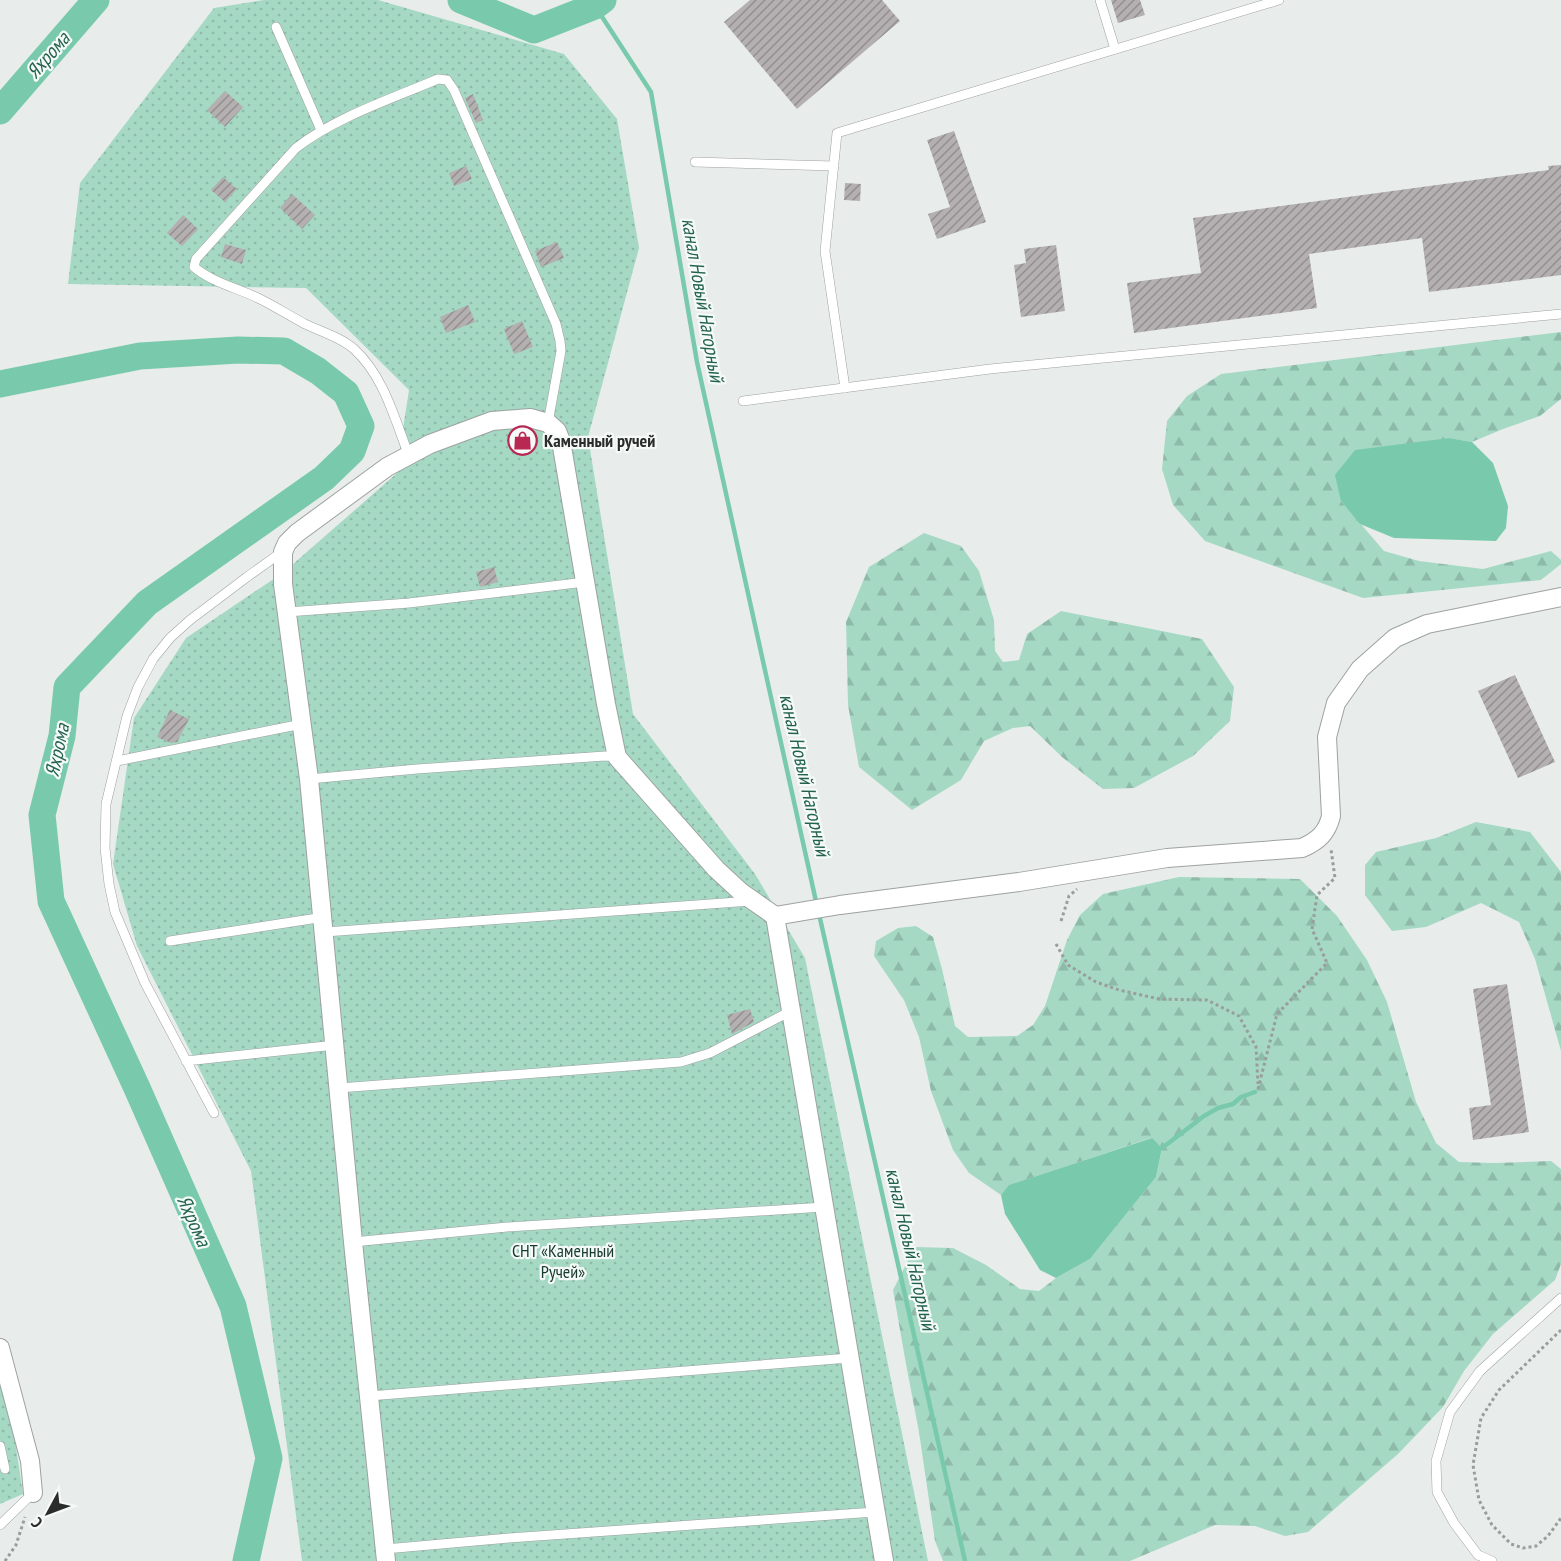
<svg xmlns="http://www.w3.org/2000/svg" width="1561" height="1561" font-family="'PT Sans Narrow',sans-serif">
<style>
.green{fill:url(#green-dots)}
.forest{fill:url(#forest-firs)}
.water{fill:#79caac}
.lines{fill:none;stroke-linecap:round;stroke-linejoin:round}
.stream{stroke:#79caac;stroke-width:4.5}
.river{stroke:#79caac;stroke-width:27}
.building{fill:url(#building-hatch)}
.lane-casing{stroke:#9da2a0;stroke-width:10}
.street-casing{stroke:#9da2a0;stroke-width:20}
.path{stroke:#999d9b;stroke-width:3;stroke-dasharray:3 3;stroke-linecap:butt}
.lane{stroke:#fff;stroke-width:9}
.street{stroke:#fff;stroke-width:18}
.labels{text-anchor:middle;stroke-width:4.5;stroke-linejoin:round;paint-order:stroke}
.poi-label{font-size:18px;font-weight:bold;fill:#2a2b2b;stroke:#f5faf8;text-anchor:start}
.park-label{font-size:18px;fill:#163b2e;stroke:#f5faf8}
.water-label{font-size:20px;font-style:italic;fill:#23624e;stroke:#f5faf8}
</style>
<defs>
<pattern id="green-dots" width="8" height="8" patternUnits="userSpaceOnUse" patternTransform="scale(1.5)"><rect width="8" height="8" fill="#a5d9c4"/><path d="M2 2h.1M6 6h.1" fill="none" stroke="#8ebaa9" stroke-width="1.8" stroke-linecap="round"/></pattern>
<pattern id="forest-firs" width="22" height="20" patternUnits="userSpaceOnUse" patternTransform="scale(1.5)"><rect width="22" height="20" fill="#a5d9c4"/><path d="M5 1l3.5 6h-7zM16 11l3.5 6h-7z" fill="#8ebaa9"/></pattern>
<pattern id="building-hatch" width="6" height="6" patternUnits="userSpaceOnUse" patternTransform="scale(1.5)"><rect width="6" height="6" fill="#b4afb0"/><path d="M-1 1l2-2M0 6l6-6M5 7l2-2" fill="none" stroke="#938f8f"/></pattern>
</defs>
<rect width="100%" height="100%" fill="#e8edeb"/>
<g class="green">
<polygon points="264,0 378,0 564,54 617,119 639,248 588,437 633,714 755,874 805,958 928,1561 302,1561 251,1171 137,946 113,864 134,718 186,638 284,572 396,474 409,390 306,288 68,284 80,183 214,8"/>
<polygon points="0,1383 14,1434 23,1494 0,1504"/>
</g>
<g class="forest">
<polygon points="1561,332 1561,399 1540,416 1503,429 1472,442 1448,438 1341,501 1384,551 1419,561 1483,569 1551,551 1561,560 1561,564 1541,580 1363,598 1205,541 1173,505 1162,469 1167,421 1187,396 1221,374"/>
<polygon points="924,533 961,546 979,571 994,620 995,651 1003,662 1019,660 1027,634 1061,611 1202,639 1234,687 1230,721 1193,756 1134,788 1103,789 1062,757 1030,726 1013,728 984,741 961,780 912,810 859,767 848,705 846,622 869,567"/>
<polygon points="1476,822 1530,832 1561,872 1561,1051 1535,959 1519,922 1481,903 1426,927 1392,931 1365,895 1365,865 1376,852 1436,838"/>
<polygon points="1179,877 1300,879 1337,916 1367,960 1387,1002 1416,1102 1436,1143 1459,1162 1494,1163 1551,1161 1561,1169 1561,1264 1555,1280 1493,1334 1464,1371 1443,1407 1398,1454 1308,1532 1285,1536 1255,1526 1215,1525 1130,1561 943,1561 935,1541 919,1432 906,1364 893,1290 915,1247 953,1248 986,1265 1020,1289 1039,1291 1056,1278 1090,1259 1156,1177 1162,1148 1151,1138 1010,1185 1001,1195 969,1173 953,1150 931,1091 919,1037 904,1000 874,956 876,941 898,928 916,926 933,937 942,969 955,1026 968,1037 1017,1036 1033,1025 1045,1006 1067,940 1080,915 1103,894"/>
</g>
<g class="water">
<polygon points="1449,438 1472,442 1493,463 1508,506 1506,528 1496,541 1394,538 1360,524 1341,501 1335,475 1355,450"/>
<polygon points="1152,1138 1162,1148 1156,1177 1090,1259 1056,1278 1040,1270 1005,1214 1001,1195 1009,1185"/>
</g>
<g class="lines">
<g class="stream">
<polyline points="595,6 651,92 697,362 817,906"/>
<polyline points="819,914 965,1561"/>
<polyline points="1162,1148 1204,1116 1218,1108 1233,1104 1241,1097 1255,1092"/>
</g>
<g class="river">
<polyline points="461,0 534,30 595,6 603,0"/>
<polyline points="0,111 96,0"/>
<polyline points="0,384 140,356 238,350 284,351 318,371 346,393 361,426 352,451 324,478 147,603 67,687 62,736 42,815 51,901 137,1088 233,1306 269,1458 246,1561"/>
</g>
</g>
<g class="building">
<polygon points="750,0 882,0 900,21 797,109 724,22"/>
<polygon points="1111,0 1140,0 1145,15 1118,23"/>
<polygon points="225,91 243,107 225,127 207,110"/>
<polygon points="473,94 483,120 476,123 465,98"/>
<polygon points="954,131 986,222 937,239 928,214 950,207 927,140"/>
<polygon points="1561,165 1561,275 1429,292 1422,238 1309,254 1317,308 1134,333 1127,283 1201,273 1193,218 1549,170 1548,166"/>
<polygon points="466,166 472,179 454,186 449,173"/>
<polygon points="223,177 237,189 225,202 211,190"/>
<polygon points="845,183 861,184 860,201 844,200"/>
<polygon points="292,194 315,215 302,229 280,208"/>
<polygon points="183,215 198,229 182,246 167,233"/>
<polygon points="557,242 564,258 541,267 535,251"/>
<polygon points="225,244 246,250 242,264 221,257"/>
<polygon points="1056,245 1065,311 1021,317 1014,265 1026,263 1024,249"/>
<polygon points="468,305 475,322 446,333 440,317"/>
<polygon points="522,321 533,347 514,354 504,329"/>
<polygon points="494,567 498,582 480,587 476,572"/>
<polygon points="1515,675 1555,762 1518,778 1478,691"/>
<polygon points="170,710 189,719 177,742 171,743 157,737"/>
<polygon points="1507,984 1529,1132 1473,1140 1469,1108 1491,1105 1473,989"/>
<polygon points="750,1009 754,1022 732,1034 727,1015"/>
</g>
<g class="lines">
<defs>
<g id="lane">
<polyline points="1100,0 1115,49"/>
<polyline points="276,27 321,130"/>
<polyline points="695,162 834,166"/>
<polyline points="845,388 825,251 837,133 1279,0"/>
<polyline points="743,401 990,369 1561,314"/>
<path d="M 409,456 C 395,420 384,376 354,349 C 342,338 320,331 305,324 C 290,316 276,307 260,299 C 238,288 213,283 194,267 L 196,259 L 296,148 C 336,117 391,99 438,79 L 447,80 L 454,90 L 556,324 L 560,341 L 561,351 L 548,423"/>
<polyline points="287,612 409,603 585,582"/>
<polyline points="117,761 302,724"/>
<polyline points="309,779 417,769 605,756 617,757"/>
<polyline points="325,932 751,901"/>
<polyline points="170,941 324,917"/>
<polyline points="186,1061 335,1045"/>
<polyline points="339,1088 681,1062 710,1053 791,1011"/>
<polyline points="214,1113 145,983 115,912 109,884 105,848 106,804 127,716 138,687 153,659 170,638 190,620 247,577 282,552"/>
<polyline points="353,1242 507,1227 824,1207"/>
<polyline points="369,1396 849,1358"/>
<polyline points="0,1446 5,1469"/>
<polyline points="0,1525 33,1493"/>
<polyline points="385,1549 509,1538 875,1512"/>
<polyline points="1492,1561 1478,1555 1454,1523 1437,1492 1436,1461 1450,1412 1480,1371 1561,1298"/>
</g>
<g id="street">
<polyline points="775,916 884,1561"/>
<polyline points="0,1348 30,1461 33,1493"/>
<path d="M 386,1561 L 353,1242 L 309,779 L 283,584 L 283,552 L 287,543 L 297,533 L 387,467 L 430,444 L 492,421 L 530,418 L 548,423 L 557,431 L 561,441 L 606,704 L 617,757 L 716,869 L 742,893 L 775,916 L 840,905 L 1019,882 L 1167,858 L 1302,848 C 1318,841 1327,833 1331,816 L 1327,737 L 1336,703 L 1360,669 L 1395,638 L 1427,624 L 1561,597"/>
</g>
</defs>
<use href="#lane" class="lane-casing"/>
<use href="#street" class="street-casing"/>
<g class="path">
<polyline points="1061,921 1069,896 1077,889"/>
<polyline points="1056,944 1068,965 1096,982 1119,990 1159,999 1207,1000 1239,1016 1256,1047 1258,1084"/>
<polyline points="1258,1089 1277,1014 1327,963 1312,929 1317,895 1335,878 1331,849"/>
<polyline points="1561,1330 1499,1390 1481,1418 1473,1465 1479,1500 1492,1525 1511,1544 1523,1548 1536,1546 1548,1536 1561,1518"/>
<polyline points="5,1561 16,1545 25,1517"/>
</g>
<use href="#lane" class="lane"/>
<use href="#street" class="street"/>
</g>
<defs>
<symbol id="shop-ring" viewBox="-11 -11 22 22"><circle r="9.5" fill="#f5faf8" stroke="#b82852" stroke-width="1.5"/><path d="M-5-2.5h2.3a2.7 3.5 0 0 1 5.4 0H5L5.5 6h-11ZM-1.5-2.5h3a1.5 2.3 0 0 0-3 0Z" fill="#b82852"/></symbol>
</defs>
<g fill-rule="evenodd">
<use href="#shop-ring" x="506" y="424" width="33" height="33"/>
</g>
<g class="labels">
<g class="poi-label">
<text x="544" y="447">Каменный ручей</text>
</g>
<g class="park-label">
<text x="563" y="1257">СНТ «Каменный<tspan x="563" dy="21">Ручей»</tspan></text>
</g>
<g class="water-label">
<text transform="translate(48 55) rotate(-49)" y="7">Яхрома</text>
<text transform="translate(703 300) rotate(80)" y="7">канал Новый Нагорный</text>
<text transform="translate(57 750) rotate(-78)" y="7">Яхрома</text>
<text transform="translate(805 775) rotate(77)" y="7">канал Новый Нагорный</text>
<text transform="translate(194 1221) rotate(66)" y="7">Яхрома</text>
<text transform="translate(911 1249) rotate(77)" y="7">канал Новый Нагорный</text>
</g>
</g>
<g transform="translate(48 1513) rotate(229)" stroke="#f5faf8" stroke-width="4.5" paint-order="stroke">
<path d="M0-4.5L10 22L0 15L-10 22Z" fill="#2a2b2b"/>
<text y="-9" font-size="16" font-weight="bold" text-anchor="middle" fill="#2a2b2b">С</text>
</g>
</svg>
